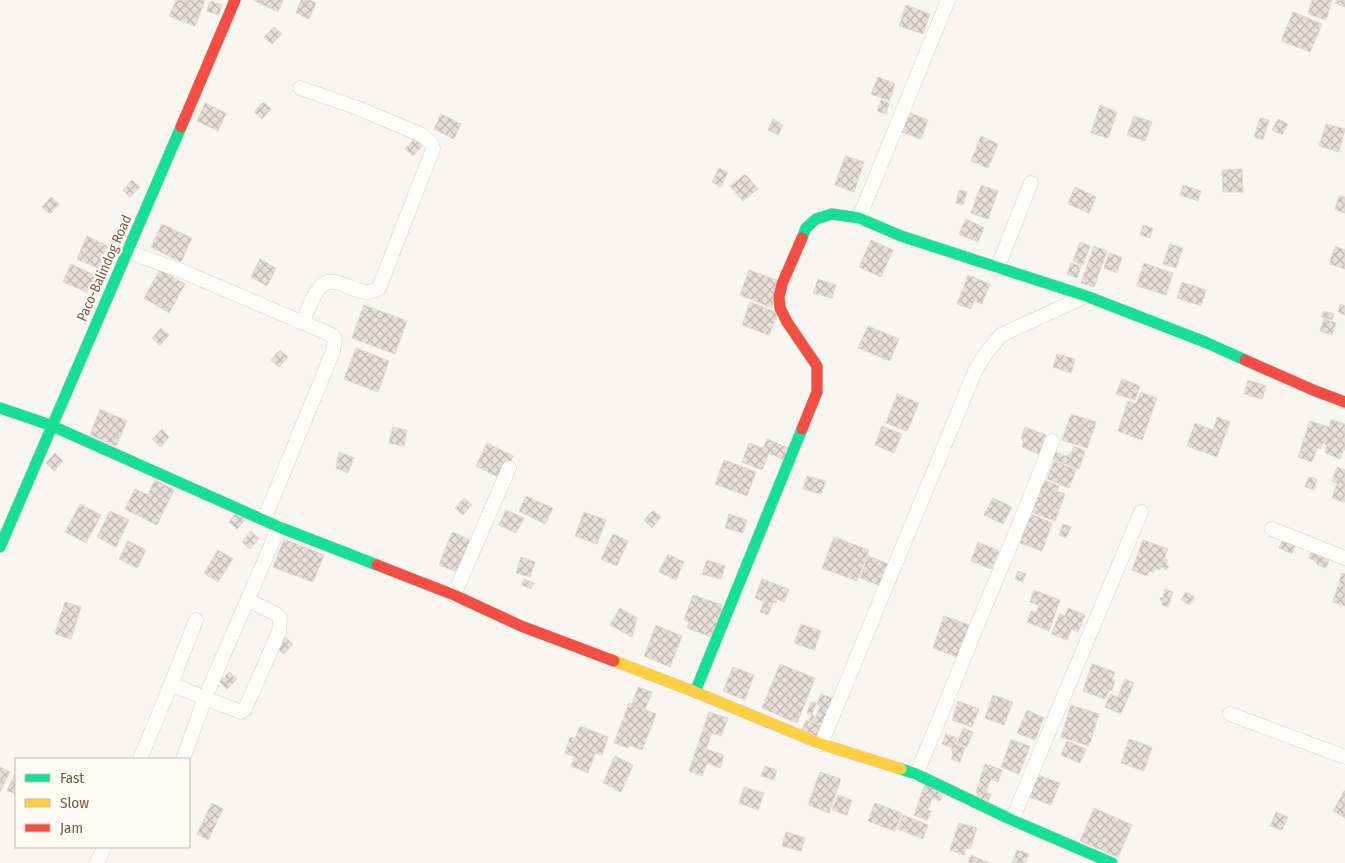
<svg xmlns="http://www.w3.org/2000/svg" width="1345" height="863" font-family="'Fira Sans Condensed',sans-serif">
<style>
.building{fill:url(#building-cross-hatch);stroke:#e2d8d2}
.lines{fill:none;stroke-linecap:round;stroke-linejoin:round}
.street-casing{stroke:#d7d1cb;stroke-width:15}
.fast-casing{stroke:#d9d2cb;stroke-width:12}
.slow-casing{stroke:#d9d2cb;stroke-width:12}
.jam-casing{stroke:#d9d2cb;stroke-width:12}
.street{stroke:#fefefd;stroke-width:14}
.fast{stroke:#16e098;stroke-width:11}
.slow{stroke:#ffcf43;stroke-width:11}
.jam{stroke:#f24e42;stroke-width:11}
.labels{text-anchor:middle;stroke-width:4.5;stroke-linejoin:round;paint-order:stroke}
.street-label{font-size:14px;fill:#7a5c4d;stroke:#fffaf3}
</style>
<defs>
<pattern id="building-cross-hatch" width="8" height="8" patternUnits="userSpaceOnUse" patternTransform="scale(1.25)"><rect width="8" height="8" fill="#e6ded7"/><path d="M0 0l8 8M0 8l8-8" fill="none" stroke="#bfb7b1"/></pattern>
</defs>
<rect width="100%" height="100%" fill="#f9f5f0"/>
<g class="building">
<polygon points="176,0 205,0 195,26 169,16"/>
<polygon points="253,0 283,0 278,12"/>
<polygon points="301,0 310,0 316,3 309,19 296,13"/>
<polygon points="1312,0 1332,0 1326,20 1308,14"/>
<polygon points="1336,0 1345,0 1345,7 1335,3"/>
<polygon points="210,1 222,5 219,15 207,11"/>
<polygon points="906,5 930,14 923,34 899,26"/>
<polygon points="1293,12 1322,24 1310,52 1281,41"/>
<polygon points="274,27 282,34 272,44 264,37"/>
<polygon points="878,77 895,84 889,101 871,94"/>
<polygon points="881,100 889,103 886,114 877,111"/>
<polygon points="263,102 271,109 262,119 254,112"/>
<polygon points="205,103 226,113 218,131 197,121"/>
<polygon points="1100,105 1117,112 1108,138 1091,133"/>
<polygon points="908,112 928,120 921,139 901,132"/>
<polygon points="441,114 461,124 454,139 434,129"/>
<polygon points="1134,116 1152,122 1145,141 1127,135"/>
<polygon points="1260,118 1269,120 1263,140 1254,137"/>
<polygon points="773,119 783,125 778,135 768,130"/>
<polygon points="1278,119 1288,124 1282,135 1272,130"/>
<polygon points="1326,124 1345,129 1339,152 1319,146"/>
<polygon points="981,136 998,144 988,168 971,161"/>
<polygon points="414,139 422,146 413,156 405,149"/>
<polygon points="845,156 864,162 854,192 835,185"/>
<polygon points="719,168 728,172 721,187 712,182"/>
<polygon points="1242,169 1243,192 1223,192 1222,170"/>
<polygon points="745,174 758,189 743,201 730,186"/>
<polygon points="132,180 140,187 130,197 123,190"/>
<polygon points="981,185 998,191 988,219 971,213"/>
<polygon points="1183,185 1201,191 1198,201 1180,195"/>
<polygon points="1075,187 1096,197 1089,213 1068,204"/>
<polygon points="959,190 967,192 963,205 956,203"/>
<polygon points="1339,196 1345,197 1345,213 1335,210"/>
<polygon points="51,197 59,204 50,214 42,207"/>
<polygon points="966,219 984,228 978,242 959,234"/>
<polygon points="162,224 192,238 181,262 151,247"/>
<polygon points="1143,225 1153,228 1150,238 1140,235"/>
<polygon points="87,236 107,246 98,268 77,259"/>
<polygon points="871,240 893,250 881,277 859,267"/>
<polygon points="1080,242 1090,246 1083,265 1073,261"/>
<polygon points="1170,244 1183,248 1176,268 1163,264"/>
<polygon points="1094,246 1107,251 1094,287 1081,283"/>
<polygon points="1335,246 1345,250 1345,269 1329,264"/>
<polygon points="1109,253 1122,257 1117,273 1104,268"/>
<polygon points="260,259 276,268 267,286 251,277"/>
<polygon points="1071,263 1081,266 1077,278 1067,274"/>
<polygon points="1144,263 1173,273 1166,295 1137,286"/>
<polygon points="71,264 101,278 95,290 89,287 87,292 63,282"/>
<polygon points="160,270 185,284 169,313 144,298"/>
<polygon points="749,270 782,282 772,308 740,295"/>
<polygon points="968,275 990,284 982,304 974,301 971,309 957,304"/>
<polygon points="818,279 836,285 832,298 813,293"/>
<polygon points="1182,282 1206,290 1201,306 1177,298"/>
<polygon points="750,302 778,313 769,335 742,325"/>
<polygon points="1340,304 1345,306 1345,315 1338,312"/>
<polygon points="364,305 407,321 395,354 352,338"/>
<polygon points="1324,311 1334,314 1332,320 1321,317"/>
<polygon points="1324,319 1336,323 1332,335 1320,331"/>
<polygon points="868,326 899,339 890,361 858,348"/>
<polygon points="161,328 169,335 160,345 152,338"/>
<polygon points="356,348 389,361 378,392 344,379"/>
<polygon points="280,350 288,357 279,367 271,360"/>
<polygon points="1057,354 1075,359 1071,373 1053,367"/>
<polygon points="1122,379 1140,386 1135,400 1116,394"/>
<polygon points="1248,380 1266,386 1262,399 1244,394"/>
<polygon points="1141,392 1157,398 1142,440 1118,431 1128,401 1136,404"/>
<polygon points="897,394 919,403 907,431 886,423"/>
<polygon points="100,409 127,421 116,446 90,435"/>
<polygon points="1071,414 1096,422 1087,448 1062,440"/>
<polygon points="1217,417 1230,422 1217,457 1187,446 1195,423 1213,430"/>
<polygon points="1331,420 1345,424 1345,450 1343,450 1340,459 1325,453 1327,445 1322,443 1321,449 1317,448 1312,462 1298,457 1310,421 1329,427"/>
<polygon points="882,426 902,434 894,453 875,445"/>
<polygon points="393,427 407,430 404,446 389,443"/>
<polygon points="1025,427 1046,435 1039,454 1022,447 1024,441 1021,439"/>
<polygon points="162,429 169,437 161,447 152,439"/>
<polygon points="767,439 791,449 786,461 769,453 762,470 742,462 749,443 763,448"/>
<polygon points="487,443 513,456 502,479 476,466"/>
<polygon points="1074,446 1085,451 1079,469 1050,458 1053,451 1066,456 1071,453"/>
<polygon points="339,452 354,458 348,473 336,468"/>
<polygon points="55,453 63,461 54,471 46,463"/>
<polygon points="724,460 756,472 747,496 715,484"/>
<polygon points="1054,461 1076,470 1069,488 1047,479"/>
<polygon points="1337,467 1345,470 1345,502 1332,498 1337,483 1332,481"/>
<polygon points="807,476 826,481 821,494 803,489"/>
<polygon points="1309,477 1317,479 1314,490 1305,487"/>
<polygon points="155,480 174,490 157,525 125,509 135,489 148,495"/>
<polygon points="1043,480 1059,486 1057,491 1065,494 1055,521 1031,512"/>
<polygon points="526,496 553,508 545,524 519,511"/>
<polygon points="464,498 472,505 463,515 455,508"/>
<polygon points="993,498 1012,507 1003,524 984,515"/>
<polygon points="80,504 101,515 86,543 65,532"/>
<polygon points="506,510 524,518 516,533 499,525"/>
<polygon points="653,510 661,517 652,528 644,520"/>
<polygon points="110,511 129,520 116,547 97,537"/>
<polygon points="238,511 246,519 237,529 229,522"/>
<polygon points="584,512 606,520 597,544 575,536"/>
<polygon points="729,514 747,520 743,533 725,528"/>
<polygon points="1031,514 1052,523 1042,551 1020,543"/>
<polygon points="1063,524 1071,527 1066,538 1059,535"/>
<polygon points="251,531 259,539 250,549 242,542"/>
<polygon points="452,532 475,542 462,574 439,565"/>
<polygon points="613,534 628,541 617,566 601,559"/>
<polygon points="834,537 869,550 857,581 822,568"/>
<polygon points="284,539 324,555 313,582 273,567"/>
<polygon points="1283,539 1296,544 1292,554 1279,548"/>
<polygon points="1143,540 1168,549 1160,570 1155,568 1153,572 1149,571 1147,576 1132,570"/>
<polygon points="128,541 146,550 137,568 119,559"/>
<polygon points="978,542 999,551 991,569 971,561"/>
<polygon points="218,550 233,559 218,582 204,573"/>
<polygon points="1312,550 1330,557 1326,568 1318,565 1314,560 1309,558"/>
<polygon points="668,554 684,562 676,580 659,572"/>
<polygon points="868,556 889,564 881,586 860,578"/>
<polygon points="521,557 535,562 530,577 516,573"/>
<polygon points="1164,559 1168,560 1166,565 1169,566 1166,570 1161,566"/>
<polygon points="707,560 725,566 721,579 702,574"/>
<polygon points="1018,571 1026,574 1023,582 1015,579"/>
<polygon points="1342,573 1345,574 1345,606 1333,602"/>
<polygon points="524,579 534,583 531,589 521,585"/>
<polygon points="762,579 789,589 784,602 777,599 776,603 773,602 768,615 760,612 764,602 755,598"/>
<polygon points="1165,589 1173,592 1168,607 1162,605 1163,601 1160,600 1161,597 1163,598"/>
<polygon points="1034,590 1060,600 1049,631 1027,622 1031,611 1036,613 1039,605 1030,602"/>
<polygon points="1186,592 1195,597 1189,605 1181,600"/>
<polygon points="693,595 722,605 717,639 687,628 689,622 684,620"/>
<polygon points="65,602 81,607 71,639 55,634"/>
<polygon points="620,608 637,618 632,637 610,625"/>
<polygon points="1068,608 1085,615 1078,632 1071,629 1067,640 1051,634 1060,614 1065,616"/>
<polygon points="944,616 972,626 960,658 933,648"/>
<polygon points="801,624 821,631 814,650 794,643"/>
<polygon points="656,625 682,636 670,667 644,656"/>
<polygon points="285,637 293,644 284,654 276,647"/>
<polygon points="780,664 815,678 797,723 762,708"/>
<polygon points="1092,664 1115,672 1112,679 1115,680 1112,691 1109,690 1105,699 1083,691"/>
<polygon points="733,667 754,675 745,700 723,691"/>
<polygon points="229,672 237,679 227,689 220,682"/>
<polygon points="1125,679 1134,683 1121,714 1105,707 1110,694 1118,697"/>
<polygon points="638,687 652,692 645,709 632,704"/>
<polygon points="821,694 837,700 826,727 809,720 811,715 816,717 820,706 817,705"/>
<polygon points="993,695 1013,702 1004,725 985,718"/>
<polygon points="958,701 979,709 972,727 952,720"/>
<polygon points="811,702 816,703 812,715 807,713"/>
<polygon points="629,703 656,714 642,750 629,745 628,748 614,743"/>
<polygon points="1071,705 1099,714 1089,746 1061,737"/>
<polygon points="1027,710 1044,718 1035,740 1017,733"/>
<polygon points="709,712 728,718 721,736 712,733 706,749 724,755 720,768 707,763 702,776 689,771"/>
<polygon points="806,720 821,726 815,741 800,735"/>
<polygon points="580,726 608,737 602,755 595,753 588,773 571,766 575,757 565,753 570,737 575,739"/>
<polygon points="963,728 973,732 967,747 957,743"/>
<polygon points="946,734 957,738 955,744 965,748 960,762 951,759 953,755 951,747 942,744"/>
<polygon points="1129,739 1152,747 1144,771 1121,763"/>
<polygon points="1011,740 1030,746 1019,774 1001,767"/>
<polygon points="1067,741 1086,749 1080,763 1061,755"/>
<polygon points="615,756 633,765 621,792 603,783"/>
<polygon points="985,764 1002,770 998,782 991,779 986,792 991,794 988,803 976,799 978,793 976,792"/>
<polygon points="765,766 777,770 774,780 761,776"/>
<polygon points="0,767 10,772 0,792"/>
<polygon points="16,772 16,795 7,790"/>
<polygon points="820,772 841,779 829,813 808,805"/>
<polygon points="1038,775 1060,783 1051,805 1029,797"/>
<polygon points="925,784 944,791 940,801 932,798 928,810 931,811 928,820 914,815"/>
<polygon points="744,787 764,793 758,810 739,803"/>
<polygon points="1344,791 1345,791 1345,818 1333,811"/>
<polygon points="838,795 852,800 847,815 832,810"/>
<polygon points="212,803 223,809 208,840 197,834"/>
<polygon points="875,803 902,813 895,831 868,821"/>
<polygon points="1094,808 1132,825 1118,857 1080,841"/>
<polygon points="1276,812 1288,817 1282,830 1270,826"/>
<polygon points="903,815 928,825 923,839 898,829"/>
<polygon points="959,823 977,828 970,849 966,848 964,855 950,850"/>
<polygon points="786,832 805,838 801,851 782,846"/>
<polygon points="1017,850 1029,854 1025,863 1012,863"/>
<polygon points="971,855 989,863 968,863"/>
</g>
<g class="lines">
<defs>
<g id="street">
<path d="M 300,88 L 355,107 L 422,135 L 432,144 L 433,149 L 379,288 C 359,303 336,269 320,287 C 312,296 308,311 302,322"/>
<polyline points="859,218 948,0"/>
<polyline points="128,252 179,270 332,335 335,339 333,351 264,520"/>
<polyline points="997,269 1031,183"/>
<polyline points="1272,529 1345,558"/>
<polyline points="454,595 509,468"/>
<polyline points="171,684 196,620"/>
<polyline points="1230,714 1345,757"/>
<polyline points="821,744 976,369 987,352 1001,335 1086,296"/>
<polyline points="140,759 171,684 205,698 279,527"/>
<polyline points="183,759 205,698 241,712 245,709 279,632 280,618 276,614 248,600"/>
<path d="M 916,774 C 939,722 959,669 981,616 C 1005,558 1030,500 1052,441"/>
<polyline points="1012,820 1141,512"/>
<polyline points="97,863 104,847"/>
</g>
<g id="fast">
<polyline points="802,238 806,228 816,219 832,214 859,218 901,236 1086,296 1205,342 1245,360"/>
<polyline points="0,408 50,425 279,527 377,565"/>
<polyline points="0,547 181,127"/>
<polyline points="695,692 802,429"/>
<polyline points="901,769 916,774 1012,820 1112,863"/>
</g>
<polyline id="slow" points="614,661 695,692 821,744 901,769"/>
<g id="jam">
<polyline points="181,127 235,0"/>
<polyline points="802,238 782,284 779,297 780,308 787,322 817,366 817,392 802,429"/>
<polyline points="1245,360 1313,390 1345,402"/>
<polyline points="377,565 454,595 521,626 614,661"/>
</g>
</defs>
<use href="#street" class="street-casing"/>
<use href="#fast" class="fast-casing"/>
<use href="#slow" class="slow-casing"/>
<use href="#jam" class="jam-casing"/>
<use href="#street" class="street"/>
<use href="#fast" class="fast"/>
<use href="#slow" class="slow"/>
<use href="#jam" class="jam"/>
</g>
<g class="labels">
<g class="street-label">
<text transform="translate(104 268) rotate(-66)" y="5">Paco-Balindog Road</text>
</g>
</g>
<rect x="15" y="758" width="175" height="90" fill="#fffaf3" stroke="#cabbb1"/>
<rect x="25" y="774" width="25" height="8" fill="#16e098" stroke="#cabbb1"/>
<text x="60" y="783" font-size="15" fill="#7a5c4d">Fast</text>
<rect x="25" y="799" width="25" height="8" fill="#ffcf43" stroke="#cabbb1"/>
<text x="60" y="808" font-size="15" fill="#7a5c4d">Slow</text>
<rect x="25" y="824" width="25" height="8" fill="#f24e42" stroke="#cabbb1"/>
<text x="60" y="833" font-size="15" fill="#7a5c4d">Jam</text>
</svg>
